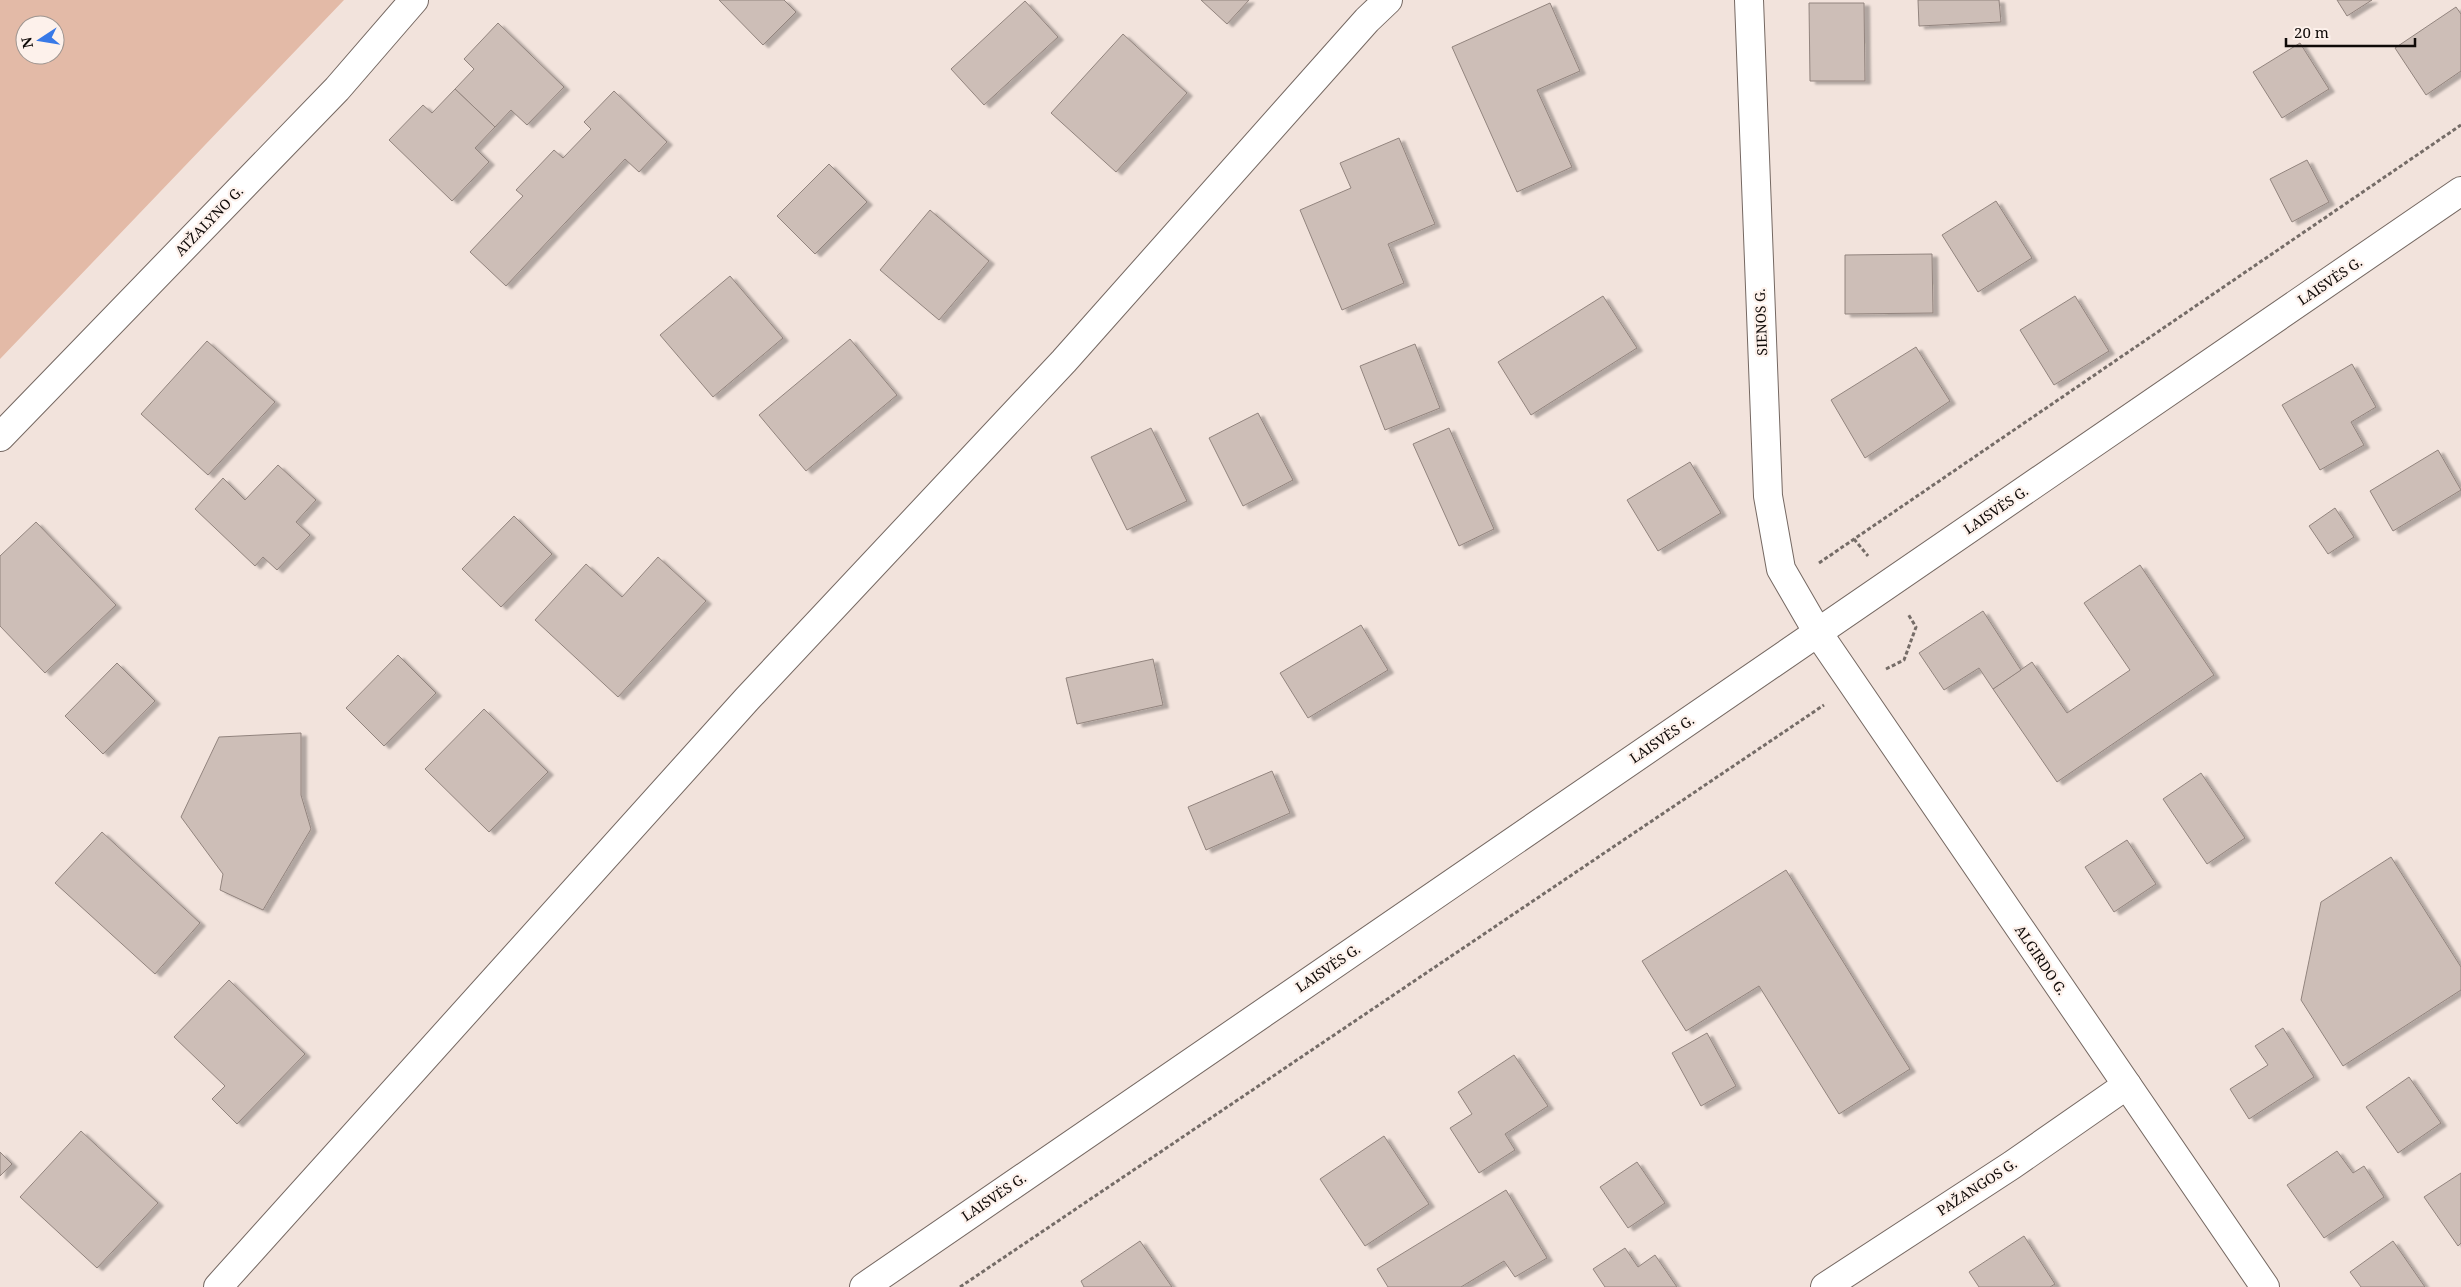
<svg xmlns="http://www.w3.org/2000/svg" width="2461" height="1287" font-family="'Noto Serif',serif">
<style>
.green{fill:#e3baa7;fill-rule:evenodd}
.building{fill:#cdbeb7;stroke:#92847e;filter:url(#shadow)}
.lines{fill:none;stroke-linecap:round;stroke-linejoin:round}
.minor-casing{stroke:#756862;stroke-width:30}
.primary-casing{stroke:#756862;stroke-width:30}
.path{stroke:#756c67;stroke-width:3;stroke-dasharray:4 2.5;stroke-linecap:butt}
.minor{stroke:#fff;stroke-width:28}
.primary{stroke:#fff;stroke-width:28}
.labels{text-anchor:middle;stroke-width:4.5;stroke-linejoin:round;paint-order:stroke}
.street-label{font-size:14px;fill:#0f0a08;stroke:#fdf1eb}
</style>
<defs>
<filter id="shadow"><feDropShadow dx="5.5" dy="3" stdDeviation="1" flood-color="#0004"/></filter>
</defs>
<rect width="100%" height="100%" fill="#f2e3dc"/>
<path class="green" d="M 0,0 L 344,0 L 0,359 ZM 25,25 L 55,25 L 55,55 L 25,55 Z"/>
<g class="building">
<polygon points="719,0 784,0 796,12 763,45"/>
<polygon points="1201,0 1249,0 1227,24"/>
<polygon points="1918,0 1999,0 2001,22 1919,26"/>
<polygon points="2337,0 2372,0 2347,16"/>
<polygon points="1025,1 1058,37 984,105 951,69"/>
<polygon points="1550,3 1580,71 1537,90 1572,167 1517,192 1452,47"/>
<polygon points="1809,3 1864,3 1865,81 1810,81"/>
<polygon points="2456,7 2461,14 2461,71 2426,95 2395,48"/>
<polygon points="498,23 564,87 527,125 511,110 495,127 455,89 474,69 464,59"/>
<polygon points="1123,34 1187,93 1116,172 1051,113"/>
<polygon points="2300,43 2329,89 2282,118 2253,72"/>
<polygon points="455,89 495,127 475,148 489,162 452,201 389,140 423,105 432,113"/>
<polygon points="614,91 667,142 639,172 625,159 506,286 470,252 523,196 516,190 554,150 563,158 591,129 584,122"/>
<polygon points="1399,138 1435,224 1388,244 1404,283 1342,310 1300,210 1351,188 1340,163"/>
<polygon points="2307,160 2329,202 2292,222 2270,179"/>
<polygon points="829,164 867,202 815,254 777,216"/>
<polygon points="1996,201 2032,258 1978,292 1942,235"/>
<polygon points="930,210 989,261 939,320 880,270"/>
<polygon points="1932,254 1933,313 1845,314 1845,255"/>
<polygon points="730,276 783,338 713,397 660,335"/>
<polygon points="1603,296 1637,348 1531,415 1498,362"/>
<polygon points="2075,296 2109,351 2054,385 2020,330"/>
<polygon points="850,339 897,395 806,471 759,415"/>
<polygon points="207,341 275,402 208,475 141,414"/>
<polygon points="1415,344 1440,408 1385,430 1360,366"/>
<polygon points="1916,347 1950,401 1865,458 1831,400"/>
<polygon points="2352,364 2376,407 2351,422 2364,445 2320,470 2282,405"/>
<polygon points="1258,413 1293,480 1243,506 1209,438"/>
<polygon points="1151,428 1187,501 1127,530 1091,457"/>
<polygon points="1449,428 1494,529 1459,546 1413,444"/>
<polygon points="2438,450 2461,490 2393,531 2370,491"/>
<polygon points="1690,462 1721,513 1658,551 1627,500"/>
<polygon points="278,465 316,500 296,522 310,535 277,570 263,557 255,566 195,509 223,478 245,500"/>
<polygon points="2335,508 2354,537 2328,554 2309,526"/>
<polygon points="514,516 552,554 501,607 462,569"/>
<polygon points="36,522 116,605 45,673 0,626 0,556"/>
<polygon points="658,557 706,601 618,697 535,620 586,564 622,597"/>
<polygon points="2140,565 2214,675 2057,782 1993,689 2032,662 2067,713 2130,670 2084,603"/>
<polygon points="1983,611 2021,670 1993,689 1979,668 1944,690 1919,653"/>
<polygon points="1361,625 1388,670 1308,718 1280,673"/>
<polygon points="398,655 436,693 384,746 346,708"/>
<polygon points="1153,659 1163,705 1077,724 1066,678"/>
<polygon points="117,663 155,701 103,754 65,716"/>
<polygon points="484,709 548,772 489,832 425,769"/>
<polygon points="301,733 301,795 311,829 263,910 220,890 223,874 181,817 219,737"/>
<polygon points="1272,771 1290,813 1206,850 1188,807"/>
<polygon points="2201,773 2245,838 2207,864 2163,799"/>
<polygon points="102,832 200,923 155,974 55,883"/>
<polygon points="2127,840 2156,884 2114,912 2085,867"/>
<polygon points="2391,857 2461,967 2461,990 2343,1066 2301,1000 2321,902"/>
<polygon points="1786,870 1910,1069 1839,1114 1759,986 1686,1031 1642,961"/>
<polygon points="229,980 305,1054 237,1124 212,1099 225,1086 174,1037"/>
<polygon points="2283,1028 2314,1077 2249,1119 2230,1089 2268,1065 2255,1046"/>
<polygon points="1707,1033 1736,1086 1701,1106 1672,1053"/>
<polygon points="1514,1055 1548,1106 1505,1134 1515,1150 1479,1173 1450,1128 1472,1114 1458,1092"/>
<polygon points="2409,1077 2441,1123 2398,1153 2366,1107"/>
<polygon points="81,1131 158,1203 97,1268 20,1197"/>
<polygon points="1384,1136 1429,1204 1365,1246 1320,1179"/>
<polygon points="2337,1151 2353,1173 2364,1166 2384,1197 2324,1238 2287,1185"/>
<polygon points="0,1152 12,1164 0,1176"/>
<polygon points="1637,1162 1665,1203 1628,1228 1600,1187"/>
<polygon points="2461,1173 2461,1243 2458,1246 2424,1197"/>
<polygon points="1506,1190 1547,1258 1515,1277 1504,1261 1461,1287 1388,1287 1377,1269"/>
<polygon points="2024,1236 2055,1284 2050,1287 1979,1287 1969,1272"/>
<polygon points="1140,1241 1172,1287 1084,1287 1081,1281"/>
<polygon points="2393,1241 2425,1287 2361,1287 2350,1272"/>
<polygon points="1625,1248 1638,1267 1655,1255 1677,1287 1605,1287 1593,1269"/>
</g>
<g class="lines">
<defs>
<g id="minor">
<polyline points="1749,0 1768,496 1781,569 1818,633"/>
<polyline points="0,437 337,89 414,0"/>
<polyline points="218,1287 747,699 1064,361 1367,20 1388,0"/>
<polyline points="1825,1287 2012,1165 2127,1085"/>
</g>
<g id="primary">
<polyline points="1818,633 2265,1287"/>
<polyline points="864,1287 2461,191"/>
</g>
</defs>
<use href="#minor" class="minor-casing"/>
<use href="#primary" class="primary-casing"/>
<g class="path">
<polyline points="1854,539 1868,556"/>
<polyline points="1819,563 2461,125"/>
<polyline points="1886,669 1904,660 1916,627 1908,614"/>
<polyline points="960,1287 1824,705"/>
</g>
<use href="#minor" class="minor"/>
<use href="#primary" class="primary"/>
</g>
<g class="labels">
<g class="street-label">
<text transform="translate(209 221) rotate(-46)" y="5">ATŽALYNO G.</text>
<text transform="translate(2330 281) rotate(-34)" y="5">LAISVĖS G.</text>
<text transform="translate(1761 322) rotate(-92)" y="5">SIENOS G.</text>
<text transform="translate(1996 510) rotate(-34)" y="5">LAISVĖS G.</text>
<text transform="translate(1662 739) rotate(-34)" y="5">LAISVĖS G.</text>
<text transform="translate(2041 960) rotate(56)" y="5">ALGIRDO G.</text>
<text transform="translate(1328 968) rotate(-34)" y="5">LAISVĖS G.</text>
<text transform="translate(1977 1187) rotate(-33)" y="5">PAŽANGOS G.</text>
<text transform="translate(994 1197) rotate(-34)" y="5">LAISVĖS G.</text>
</g>
</g>
<g transform="translate(40 40) rotate(258)"><circle r="24" fill="#fdf1eb" stroke="#9e9590"/>
<path d="M0-4L9 19L0 12L-9 19Z" fill="#3879e7"/>
<text y="-8" font-size="14" font-weight="bold" text-anchor="middle" fill="#0f0a08">N</text>
</g>
<path d="M2286 38v8h129v-8" fill="none" stroke="#0f0a08" stroke-width="2.5"/>
<text x="2294" y="38" font-size="15" fill="#0f0a08" stroke="#fdf1eb" stroke-width="4" paint-order="stroke">20 m</text>
</svg>
